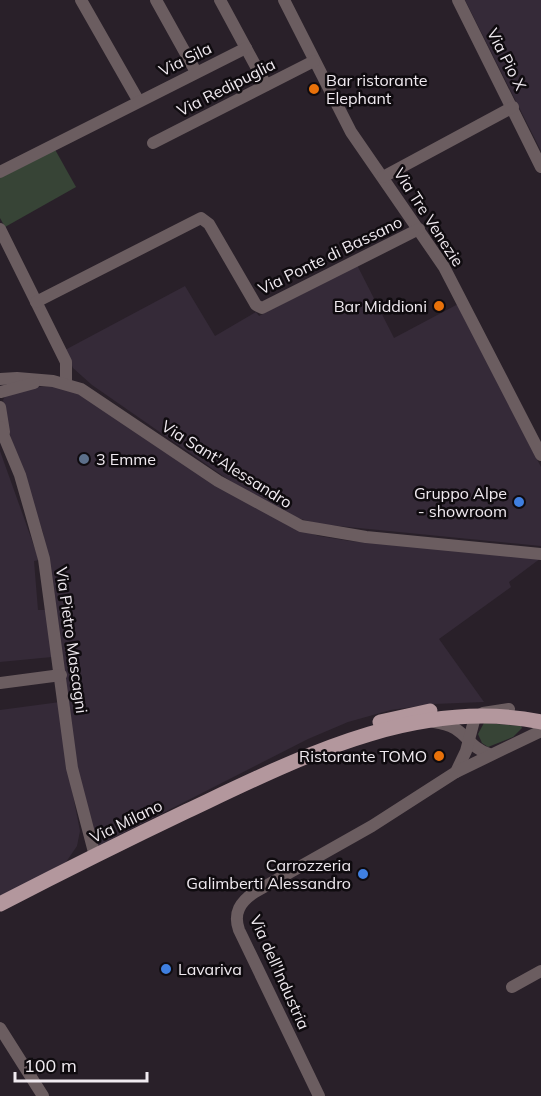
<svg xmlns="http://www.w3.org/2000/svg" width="541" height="1096" font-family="Mulish,sans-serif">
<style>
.commercial{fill:#352a38}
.green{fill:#374436}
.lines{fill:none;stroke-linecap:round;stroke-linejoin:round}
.minor{stroke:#6b5d60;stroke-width:12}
.major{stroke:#b3979d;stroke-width:15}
.food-dot{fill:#e8710a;stroke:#0f0b0f;stroke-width:2}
.service-dot{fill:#5c6f8a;stroke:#0f0b0f;stroke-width:2}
.shop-dot{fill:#3f7fe0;stroke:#0f0b0f;stroke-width:2}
.labels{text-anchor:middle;stroke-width:5;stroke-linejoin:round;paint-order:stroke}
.street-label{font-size:16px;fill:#f0eaf0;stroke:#0f0b0f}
.poi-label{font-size:16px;fill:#f0eaf0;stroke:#0f0b0f;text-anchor:end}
</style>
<rect width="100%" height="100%" fill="#292029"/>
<g class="commercial">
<polygon points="465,0 541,0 541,151 538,145"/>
<polygon points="357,265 394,338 458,304 541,467 541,546 318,524 291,516 236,485 92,385 73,368 65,350 185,286 215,336 256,312 259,316"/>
<polygon points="54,386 79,393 289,526 319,536 350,541 541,558 509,582 511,587 439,639 484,702 434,704 391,710 348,722 308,739 98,846 77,777 51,576 43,533 9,432 3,400 6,395 34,387"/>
<polygon points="0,451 39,560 34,561 38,610 47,610 52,657 0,662"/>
<polygon points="60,702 66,759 80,831 77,846 66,862 0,897 0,710"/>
</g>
<g class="green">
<polygon points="53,146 76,187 5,227 0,218 0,174"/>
<polygon points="484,723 521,726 522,728 513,737 488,747 482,743 478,734"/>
</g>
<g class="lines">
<g class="minor">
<polyline points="81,0 138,100"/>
<polyline points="156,0 196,72"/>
<polyline points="220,0 266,85"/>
<polyline points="284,0 351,132 444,267 541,455"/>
<polyline points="458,0 541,167"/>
<polyline points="153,143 314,61"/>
<polyline points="0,172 246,48"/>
<polyline points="383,177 513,107"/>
<polyline points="0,229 66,362 66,383"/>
<polyline points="36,302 201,218 209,224 256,305 262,308 419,229"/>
<polyline points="0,379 17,378 53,381 81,389 218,481 301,526 366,537 541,554"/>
<polyline points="1,392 34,383"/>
<polyline points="0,407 4,432"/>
<polyline points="0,427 20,475 44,559 72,768 95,856"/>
<polyline points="0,683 61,675"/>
<path d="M 434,722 C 467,726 465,746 489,754"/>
<polyline points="456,772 466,751 475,717 483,713 509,709"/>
<polyline points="512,987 541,971"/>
<polyline points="0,1028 43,1096"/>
<path d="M 319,1096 L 239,930 C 233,913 240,902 255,892 L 372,826 L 456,772 L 541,731"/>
</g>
<g class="major">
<polyline points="380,722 430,711"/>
<path d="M 0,904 C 62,872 124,841 187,811 C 295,760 417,696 541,722"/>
</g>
</g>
<g class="food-dot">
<circle cx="314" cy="89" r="6"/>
<circle cx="439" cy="306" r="6"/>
<circle cx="439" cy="756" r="6"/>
</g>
<circle class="service-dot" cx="84" cy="459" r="6"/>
<g class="shop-dot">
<circle cx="519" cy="502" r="6"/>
<circle cx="363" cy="874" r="6"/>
<circle cx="166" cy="969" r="6"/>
</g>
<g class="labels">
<g class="street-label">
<text transform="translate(185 59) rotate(-26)" y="6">Via Sila</text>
<text transform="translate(507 59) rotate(63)" y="6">Via Pio X</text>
<text transform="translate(226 87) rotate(-27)" y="6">Via Redipuglia</text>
<text transform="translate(429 217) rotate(57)" y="6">Via Tre Venezie</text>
<text transform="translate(330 255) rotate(-26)" y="6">Via Ponte di Bassano</text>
<text transform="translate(227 464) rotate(32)" y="6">Via Sant'Alessandro</text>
<text transform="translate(72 640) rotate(82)" y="6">Via Pietro Mascagni</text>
<text transform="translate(126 821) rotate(-26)" y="6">Via Milano</text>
<text transform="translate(280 972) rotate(66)" y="6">Via dell'Industria</text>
</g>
<g class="poi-label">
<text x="326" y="86" text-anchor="start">Bar ristorante<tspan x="326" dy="18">Elephant</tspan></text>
<text x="427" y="312">Bar Middioni</text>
<text x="96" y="465" text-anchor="start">3 Emme</text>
<text x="507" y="499">Gruppo Alpe<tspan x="507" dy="18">- showroom</tspan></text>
<text x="427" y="762">Ristorante TOMO</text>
<text x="351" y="871">Carrozzeria<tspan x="351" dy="18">Galimberti Alessandro</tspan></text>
<text x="178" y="975" text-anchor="start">Lavariva</text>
</g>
</g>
<path d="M15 1072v9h132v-9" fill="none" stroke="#f0eaf0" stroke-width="3"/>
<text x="24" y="1072" font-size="18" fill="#f0eaf0" stroke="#0f0b0f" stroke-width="4.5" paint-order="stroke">100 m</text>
</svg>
